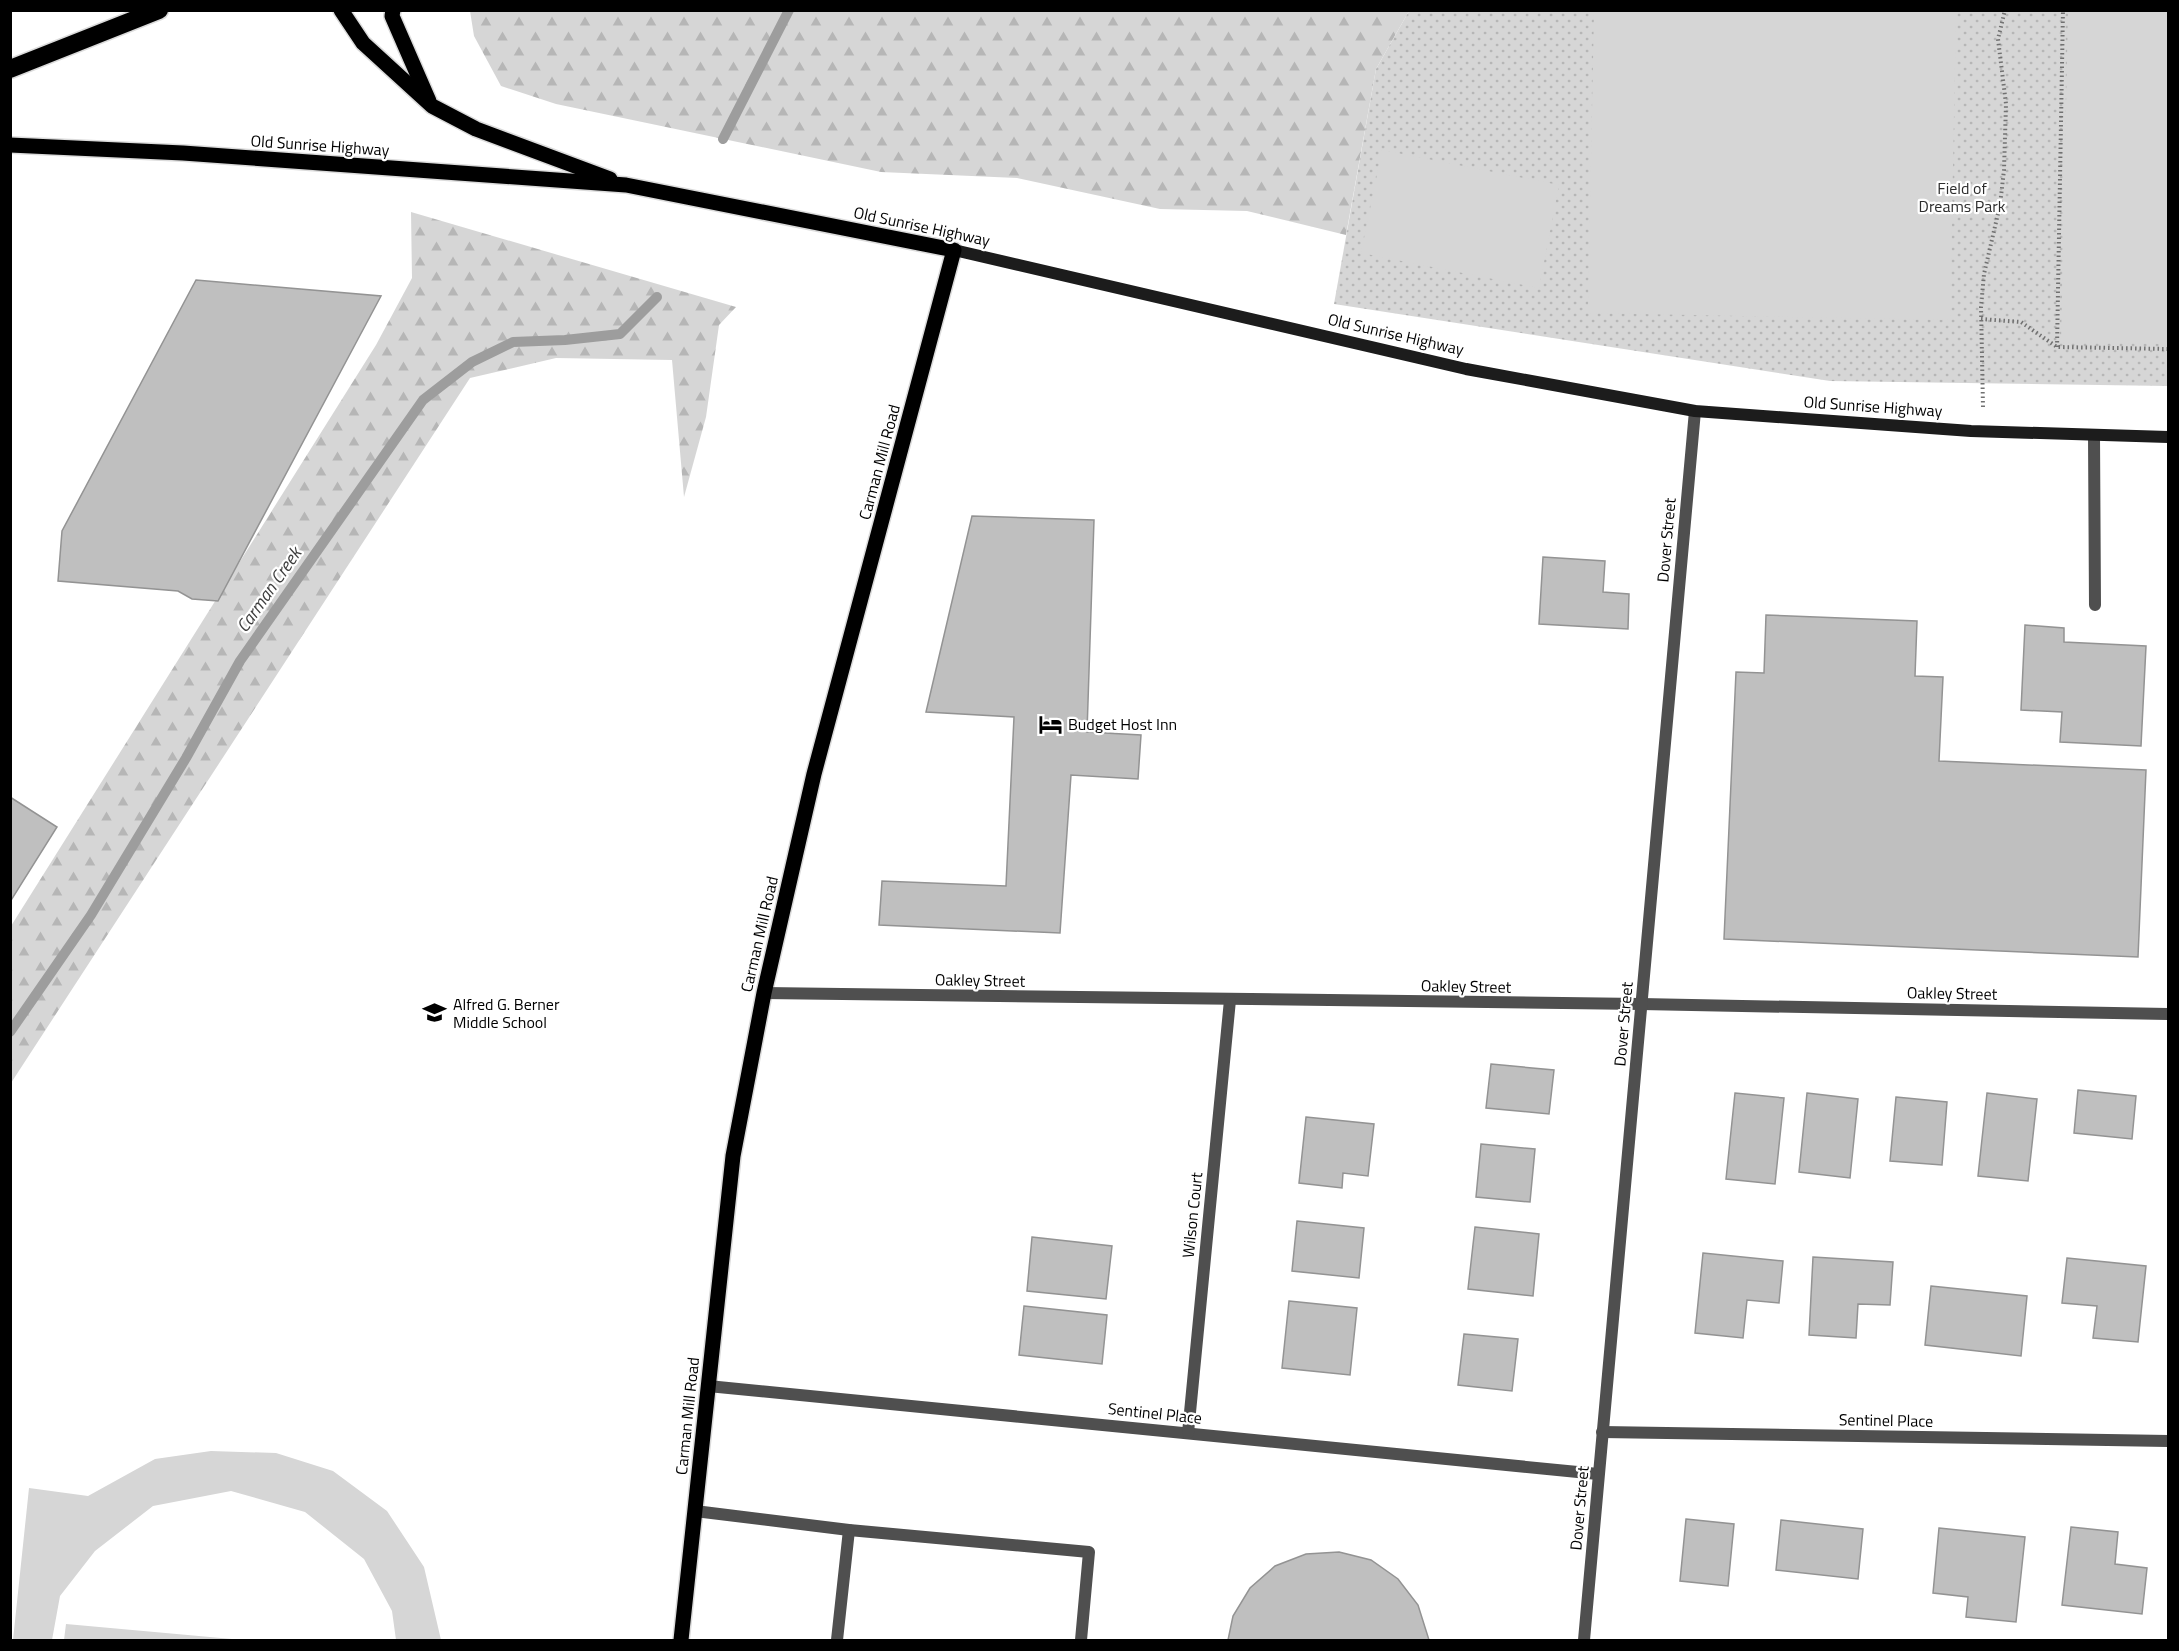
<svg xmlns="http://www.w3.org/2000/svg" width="2179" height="1651" font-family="'Titillium Web',sans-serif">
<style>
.forest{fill:url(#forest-firs)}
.park{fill:url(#park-dots)}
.pitch{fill:#d6d6d6}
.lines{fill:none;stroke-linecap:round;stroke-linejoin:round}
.stream{stroke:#9d9d9d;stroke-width:10}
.building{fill:#bfbfbf;stroke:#939393;stroke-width:1.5}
.primary-casing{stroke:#dbdbdb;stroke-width:18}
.highway-casing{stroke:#dbdbdb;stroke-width:21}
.path{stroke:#717171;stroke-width:4;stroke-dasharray:1.5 3;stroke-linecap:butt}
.lane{stroke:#4f4f4f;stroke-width:12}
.street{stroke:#4f4f4f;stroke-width:12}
.secondary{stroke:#1c1c1c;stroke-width:12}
.primary{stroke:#000;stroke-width:15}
.highway{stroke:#000;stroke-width:18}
.labels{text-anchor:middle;stroke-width:4.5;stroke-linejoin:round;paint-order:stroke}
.street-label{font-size:16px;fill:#000;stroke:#fff}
.park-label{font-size:16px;fill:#2d2d2d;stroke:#fff}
.poi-label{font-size:16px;fill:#000;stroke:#fff;text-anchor:start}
.water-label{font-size:18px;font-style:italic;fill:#3e3e3e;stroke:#fff}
</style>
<defs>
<pattern id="forest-firs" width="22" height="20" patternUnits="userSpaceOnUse" patternTransform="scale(1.5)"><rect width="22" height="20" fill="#d6d6d6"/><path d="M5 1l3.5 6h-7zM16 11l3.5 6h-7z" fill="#b6b6b6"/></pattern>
<pattern id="park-dots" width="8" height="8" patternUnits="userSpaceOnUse" patternTransform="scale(1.5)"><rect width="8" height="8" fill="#d6d6d6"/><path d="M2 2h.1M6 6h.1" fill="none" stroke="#b6b6b6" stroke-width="1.8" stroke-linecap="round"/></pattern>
</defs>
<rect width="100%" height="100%" fill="#fff"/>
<g class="forest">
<polygon points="470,11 1409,11 1376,69 1346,235 1247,211 1160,209 1017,178 881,172 556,104 501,86 474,36"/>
<polygon points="411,212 736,307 719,325 706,417 684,497 672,360 556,358 470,378 11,1083 11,926 376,345 412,278"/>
</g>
<polygon class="park" points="1409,11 2168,11 2168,386 1830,381 1334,304 1376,69"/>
<g class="pitch">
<polygon points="1594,11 1956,11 1950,320 1588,313"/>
<polygon points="2068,11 2168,11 2168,344 2061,342"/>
<polygon points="1382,150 1559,185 1539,288 1361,253"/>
<polygon points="211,1451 276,1453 333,1471 387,1511 424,1567 441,1640 396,1640 392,1611 364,1559 305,1512 231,1491 153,1506 95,1551 60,1596 52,1640 13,1640 29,1488 88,1496 155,1459"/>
<polygon points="66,1624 243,1640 64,1640"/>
</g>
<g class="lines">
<g class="stream">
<polyline points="723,139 789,10"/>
<polyline points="10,1032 91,915 186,758 240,661 423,400 472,362 513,342 565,340 620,334 657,297"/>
</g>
</g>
<g class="building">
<polygon points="196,280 381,296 218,601 192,599 178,591 58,581 62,531"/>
<polygon points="972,516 1094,520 1087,732 1141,735 1138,779 1071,775 1060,933 879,925 882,881 1006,886 1014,717 926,712"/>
<polygon points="1543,557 1605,561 1603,592 1629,594 1628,629 1539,624"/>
<polygon points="1766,615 1917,621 1915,676 1943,677 1939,761 2146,770 2138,957 1724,939 1736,672 1764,673"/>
<polygon points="2025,625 2064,628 2064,642 2146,646 2141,746 2060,742 2062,712 2021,710"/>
<polygon points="10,797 57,827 10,902"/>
<polygon points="1491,1064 1554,1070 1549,1114 1486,1108"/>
<polygon points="2078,1090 2136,1096 2132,1139 2074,1133"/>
<polygon points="1735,1093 1784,1098 1775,1184 1726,1179"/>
<polygon points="1807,1093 1858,1099 1850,1178 1799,1172"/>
<polygon points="1987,1093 2037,1099 2028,1181 1978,1176"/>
<polygon points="1896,1097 1947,1102 1942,1165 1890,1161"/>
<polygon points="1306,1117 1374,1124 1368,1176 1343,1173 1342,1188 1299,1183"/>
<polygon points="1481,1144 1535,1149 1530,1202 1476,1197"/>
<polygon points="1297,1221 1364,1228 1359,1278 1292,1271"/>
<polygon points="1475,1227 1539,1234 1533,1296 1468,1289"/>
<polygon points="1032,1237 1112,1246 1106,1299 1027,1291"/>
<polygon points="1703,1253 1783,1261 1779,1303 1747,1300 1743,1338 1695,1333"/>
<polygon points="1813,1257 1893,1262 1890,1305 1858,1304 1856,1338 1809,1335"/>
<polygon points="2067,1258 2146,1266 2138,1342 2093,1338 2097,1306 2062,1303"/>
<polygon points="1931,1286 2027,1296 2021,1356 1925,1345"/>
<polygon points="1289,1301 1357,1308 1350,1375 1282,1368"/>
<polygon points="1024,1306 1107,1315 1102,1364 1019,1355"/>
<polygon points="1464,1334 1518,1339 1512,1391 1458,1385"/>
<polygon points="1686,1519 1734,1524 1728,1586 1680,1581"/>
<polygon points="1781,1520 1863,1529 1858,1579 1776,1570"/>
<polygon points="2071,1527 2118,1532 2115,1564 2147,1568 2142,1614 2062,1605"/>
<polygon points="1939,1528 2025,1537 2016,1622 1966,1617 1968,1597 1933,1593"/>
<polygon points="1339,1552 1371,1560 1398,1579 1418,1605 1429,1640 1228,1640 1233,1616 1250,1588 1275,1566 1306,1554"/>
</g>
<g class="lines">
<defs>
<g id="primary">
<polyline points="341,10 363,43 432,106 476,129 610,179"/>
<polyline points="393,10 392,16 429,101"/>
<polyline points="10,145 183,153 626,185 954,250 814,774 764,993 733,1156 681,1640"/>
</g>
<polyline id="highway" points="10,69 159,10"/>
</defs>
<use href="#primary" class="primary-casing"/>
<use href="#highway" class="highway-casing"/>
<g class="path">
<polyline points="1981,319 2021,322 2057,347 2168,349"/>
<polyline points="2057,347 2063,10"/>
<polyline points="1983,407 1981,307 1984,274 2000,205 2004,170 2006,104 1998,39 2005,10"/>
</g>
<g class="lane">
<polyline points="2094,436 2095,605"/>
<polyline points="695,1511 849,1530 1089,1552 1081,1640"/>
<polyline points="837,1640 849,1530"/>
</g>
<g class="street">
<polyline points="764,993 1641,1004 2168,1014"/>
<polyline points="708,1386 1598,1474"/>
<polyline points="1602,1432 2168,1441"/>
<polyline points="1188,1433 1230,1000"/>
<polyline points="1584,1640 1695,411"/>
</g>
<polyline class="secondary" points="954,250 1466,369 1695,411 1971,431 2168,437"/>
<use href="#primary" class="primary"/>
<use href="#highway" class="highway"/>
</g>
<defs>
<symbol id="hotel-bare" viewBox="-9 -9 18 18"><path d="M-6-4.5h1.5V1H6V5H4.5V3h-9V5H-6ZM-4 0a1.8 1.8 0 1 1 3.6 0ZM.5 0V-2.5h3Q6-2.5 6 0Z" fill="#000" stroke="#fff" stroke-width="2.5" paint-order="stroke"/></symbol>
<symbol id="school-bare" viewBox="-9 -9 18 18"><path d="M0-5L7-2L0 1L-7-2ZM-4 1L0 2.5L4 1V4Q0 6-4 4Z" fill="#000" stroke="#fff" stroke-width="2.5" paint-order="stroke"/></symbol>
</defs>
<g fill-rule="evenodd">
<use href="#hotel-bare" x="1034" y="708" width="33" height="33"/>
<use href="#school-bare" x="418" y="996" width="33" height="33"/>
</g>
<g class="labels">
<g class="street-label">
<text transform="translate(320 145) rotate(4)" y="6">Old Sunrise Highway</text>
<text transform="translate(922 226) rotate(12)" y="6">Old Sunrise Highway</text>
<text transform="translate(1396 334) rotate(13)" y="6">Old Sunrise Highway</text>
<text transform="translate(1873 406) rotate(4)" y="6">Old Sunrise Highway</text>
<text transform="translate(879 462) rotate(-75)" y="6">Carman Mill Road</text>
<text transform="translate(1666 540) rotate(-85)" y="6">Dover Street</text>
<text transform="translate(759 934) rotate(-77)" y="6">Carman Mill Road</text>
<text transform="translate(980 980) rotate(1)" y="6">Oakley Street</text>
<text transform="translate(1466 986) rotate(1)" y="6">Oakley Street</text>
<text transform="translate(1952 993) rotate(1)" y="6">Oakley Street</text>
<text transform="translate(1623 1024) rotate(-85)" y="6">Dover Street</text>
<text transform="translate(1192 1215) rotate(-84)" y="6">Wilson Court</text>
<text transform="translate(1155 1413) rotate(6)" y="6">Sentinel Place</text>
<text transform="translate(687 1416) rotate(-84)" y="6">Carman Mill Road</text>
<text transform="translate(1886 1420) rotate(1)" y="6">Sentinel Place</text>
<text transform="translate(1579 1508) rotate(-85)" y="6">Dover Street</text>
</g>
<g class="park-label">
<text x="1962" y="194">Field of<tspan x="1962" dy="18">Dreams Park</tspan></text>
</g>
<g class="poi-label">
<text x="1068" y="730">Budget Host Inn</text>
<text x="453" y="1010">Alfred G. Berner<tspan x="453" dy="18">Middle School</tspan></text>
</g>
<g class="water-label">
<text transform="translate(269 590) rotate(-55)" y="6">Carman Creek</text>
</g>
</g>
<rect width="2179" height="1651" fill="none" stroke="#000000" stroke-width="24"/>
</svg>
